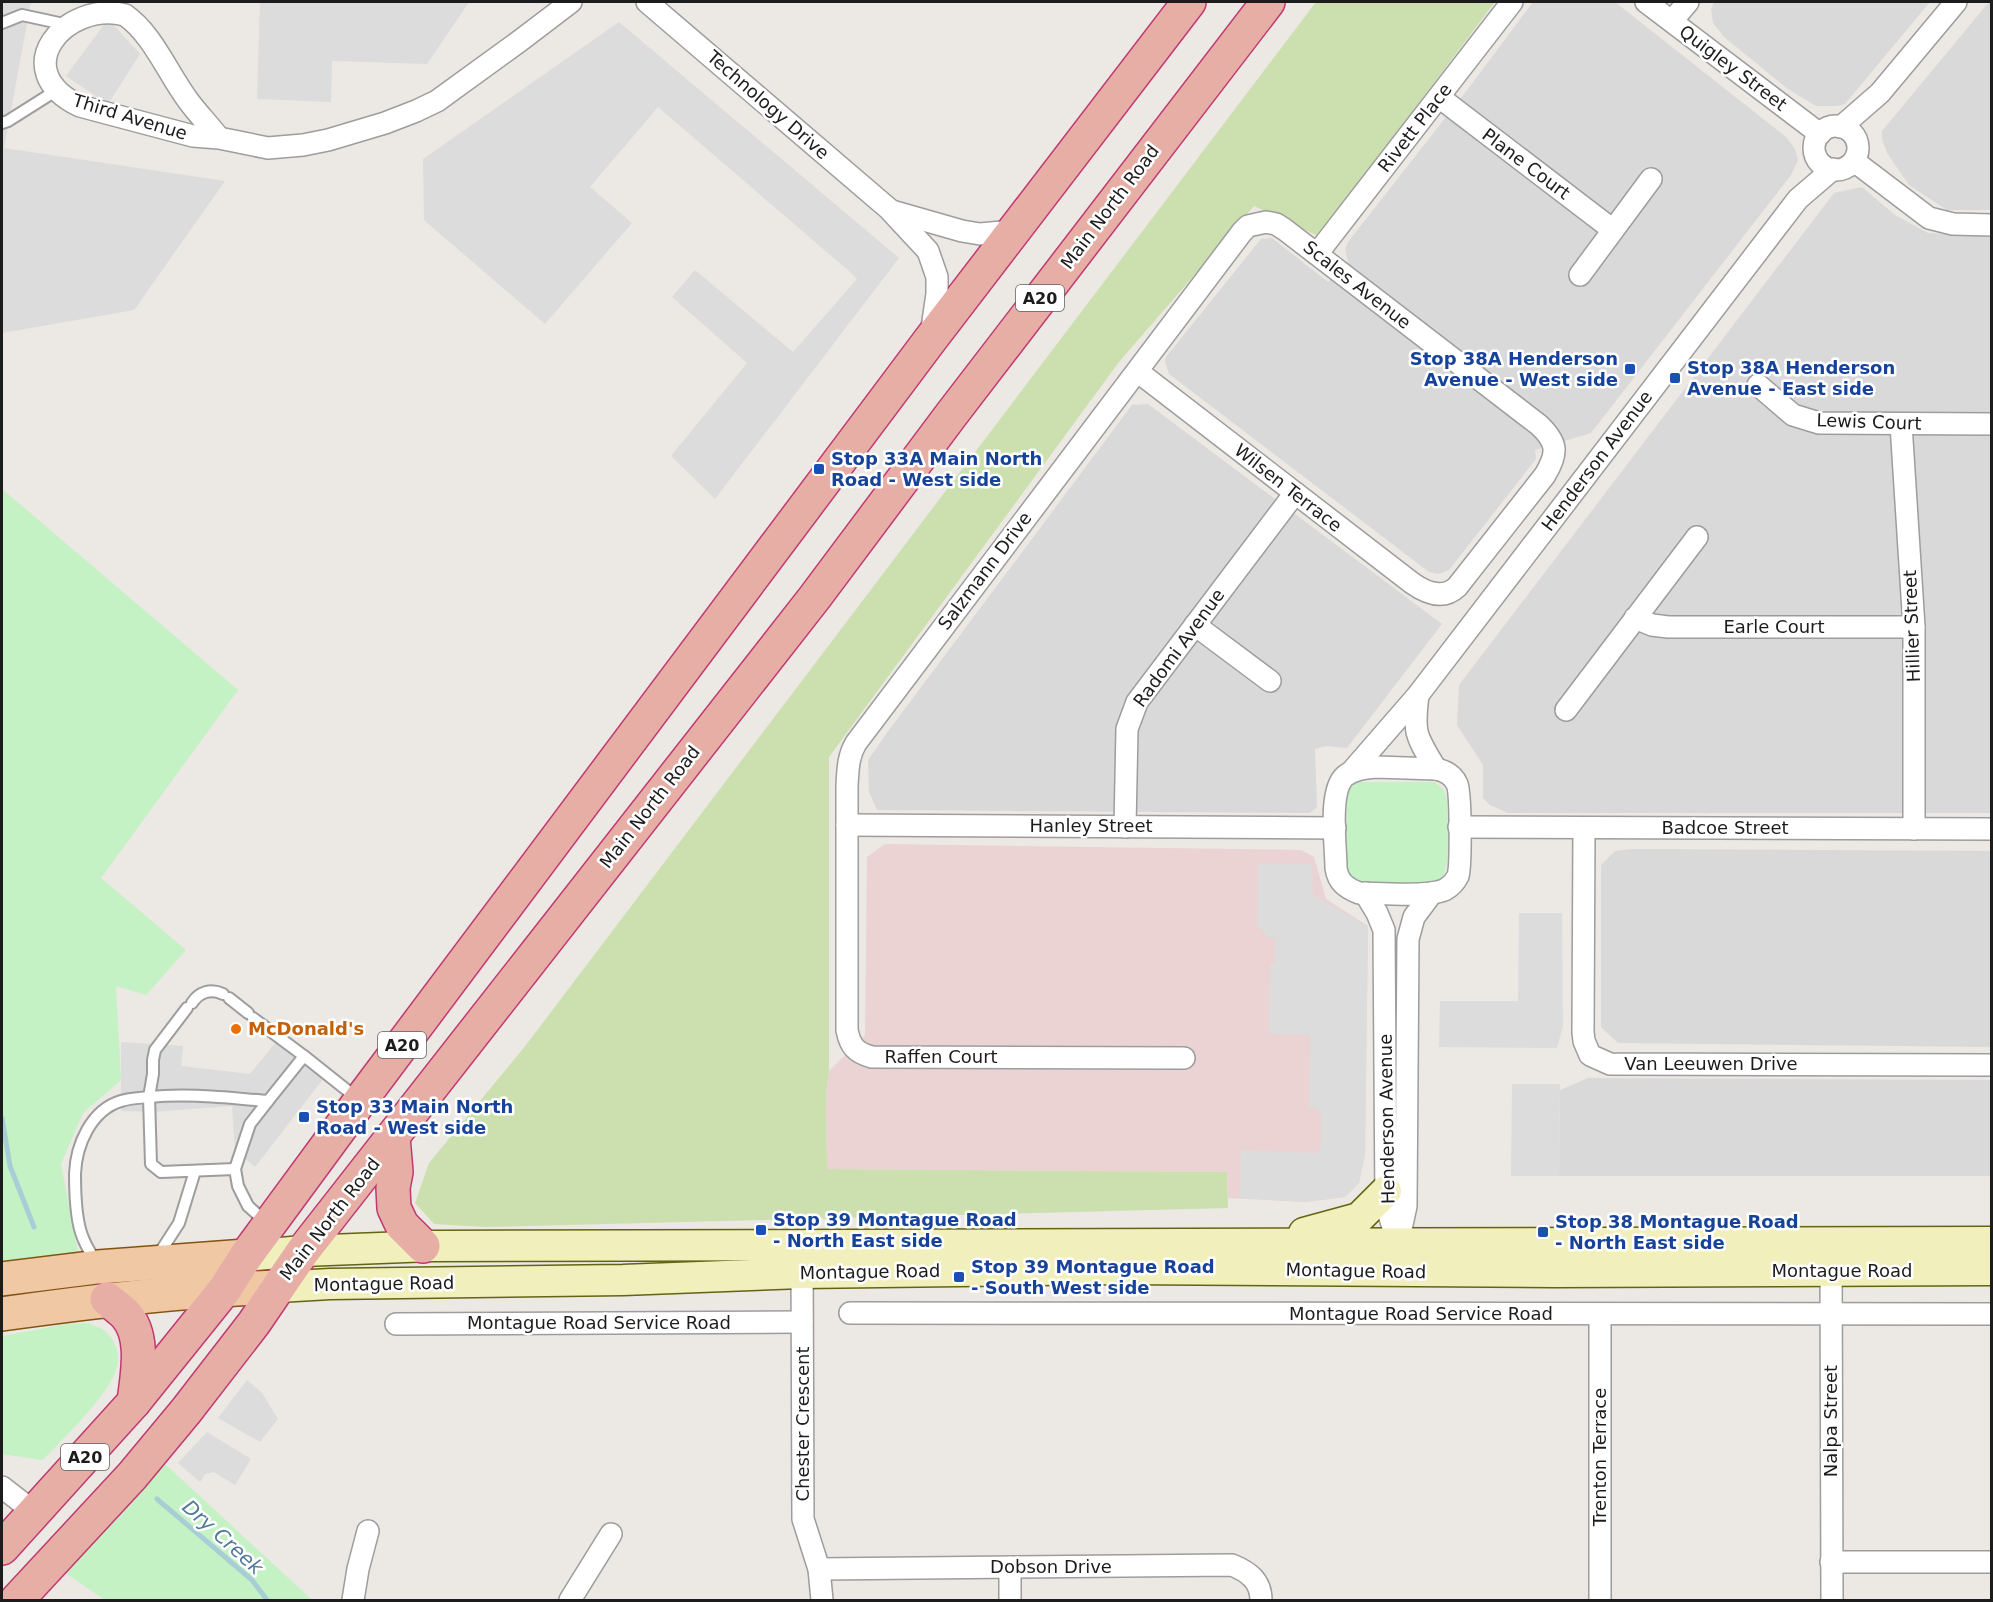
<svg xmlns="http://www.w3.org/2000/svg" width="1993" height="1602" font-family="'DejaVu Sans',sans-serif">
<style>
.residential{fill:#dad9d9}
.commercial{fill:#ebd3d4}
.grass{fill:#cbe0ae}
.park{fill:#c4f2c4}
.parking{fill:#dcdcdc}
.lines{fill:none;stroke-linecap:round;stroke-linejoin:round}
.stream{stroke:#a8ced5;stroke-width:5}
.service-casing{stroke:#9d9d9d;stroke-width:14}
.minor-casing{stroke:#9d9d9d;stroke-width:24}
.secondary-casing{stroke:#626412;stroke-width:33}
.primary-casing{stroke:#825312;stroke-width:36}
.trunk-casing{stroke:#c13973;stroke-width:36}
.service{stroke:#fff;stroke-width:10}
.minor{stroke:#fff;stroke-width:21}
.secondary{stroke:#f1efbc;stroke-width:30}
.primary{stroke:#f0c9a4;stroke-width:33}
.trunk{stroke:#e6aea5;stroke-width:33}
.transit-dot{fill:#1a4fb4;stroke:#fff;stroke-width:2}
.food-dot{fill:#e8710a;stroke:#fff;stroke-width:2}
.labels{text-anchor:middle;stroke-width:5;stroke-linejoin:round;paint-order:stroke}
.shield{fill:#fff;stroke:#606060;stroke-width:1.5}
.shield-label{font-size:16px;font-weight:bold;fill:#1c1c1c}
.street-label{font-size:18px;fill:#1c1c1c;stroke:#fff}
.transit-label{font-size:18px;font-weight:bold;fill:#164399;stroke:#fff;text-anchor:start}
.food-label{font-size:18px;font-weight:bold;fill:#c56008;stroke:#fff;text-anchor:start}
.water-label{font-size:20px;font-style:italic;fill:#527a98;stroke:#fff}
</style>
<rect width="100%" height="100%" fill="#ece8e3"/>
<g class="residential">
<polygon points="1533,2 1615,2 1786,137 1795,149 1798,160 1791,175 1591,433 1535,450 1536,459 1449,570 1438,574 1429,572 1169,374 1165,362 1166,357 1261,239 1272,238 1328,282 1348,261 1345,250 1348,242 1471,85"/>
<polygon points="1714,2 1930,2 1845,104 1837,106 1816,106 1788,89 1724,37 1713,23 1711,9"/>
<polygon points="1989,2 1992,2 1991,210 1947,210 1909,185 1887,153 1882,139 1882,131"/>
<polygon points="1862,187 1895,215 1928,233 1991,237 1991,813 1508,813 1490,805 1483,798 1483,765 1457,725 1459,685 1834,193"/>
<polygon points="1148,404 1442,624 1347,748 1327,746 1315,749 1317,807 1310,813 877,810 869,792 868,760 889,730 1132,405"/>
<polygon points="1632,849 1991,851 1991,1047 1618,1043 1601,1027 1601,865 1615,851"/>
<polygon points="1588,1078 1991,1080 1991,1176 1559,1176 1560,1090"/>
</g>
<polygon class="commercial" points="885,844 1301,850 1314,857 1326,899 1368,926 1365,1154 1359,1183 1345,1197 1305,1202 1228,1198 1227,1172 827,1169 826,1095 829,1071 865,1035 867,857"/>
<polygon class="grass" points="1316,2 1495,2 1318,236 1254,206 1119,362 829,757 829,1071 826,1095 827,1169 1227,1172 1228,1208 486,1227 434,1224 415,1203 429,1163 526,1045"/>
<g class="park">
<polygon points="2,489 238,690 101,878 186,950 146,995 116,986 121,1080 83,1113 61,1164 81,1269 2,1279"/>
<path d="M 1359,782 L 1434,782 L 1443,789 L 1447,799 C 1447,814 1452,867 1442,877 C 1432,887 1376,881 1360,881 L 1351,876 L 1346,867 L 1345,795 L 1349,786 Z"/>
<path d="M 88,1323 C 93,1326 101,1327 105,1331 C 112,1337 119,1350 118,1360 C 117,1389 62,1439 43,1460 L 2,1454 L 2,1336 L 67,1324 Z"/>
<polygon points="152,1452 312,1600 105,1600 51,1563"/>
</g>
<g class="parking">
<polygon points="2,2 31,2 4,148 225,181 134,310 2,333"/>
<polygon points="260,2 469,2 427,64 332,61 331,102 257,99"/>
<polygon points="108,19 140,54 108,104 66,76"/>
<polygon points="619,22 899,258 715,499 671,456 747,363 672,297 695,270 793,352 857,279 850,272 658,107 590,187 632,223 545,324 424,220 423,159"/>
<polygon points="1258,863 1312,864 1313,895 1368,926 1365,1154 1359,1183 1345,1197 1305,1202 1240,1198 1241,1150 1315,1153 1321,1148 1321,1113 1315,1108 1309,1108 1310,1035 1269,1034 1270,964 1275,963 1275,938 1270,938 1257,925"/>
<polygon points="1519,913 1562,913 1563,1026 1557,1048 1439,1047 1440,1001 1518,1001"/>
<polygon points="121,1042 183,1046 181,1066 250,1074 275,1043 323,1079 255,1167 235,1150 232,1106 152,1112 121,1111"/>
<polygon points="1512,1084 1560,1084 1559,1176 1511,1176"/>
<polygon points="247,1380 262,1393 278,1419 260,1442 218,1418"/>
<polygon points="207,1432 251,1459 235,1485 214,1472 205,1474 200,1482 178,1463"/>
</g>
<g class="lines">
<g class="stream">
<polyline points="2,1118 10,1166 34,1227"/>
<polyline points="157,1499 252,1580 267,1600"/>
</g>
<defs>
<g id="service">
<polyline points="2,23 22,15 59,23"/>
<polyline points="2,123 8,121 57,90"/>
<polyline points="229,998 248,1013"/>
<path d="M 192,1003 C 199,992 211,988 223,994"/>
<polyline points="187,1008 155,1050 153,1060 153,1074 149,1097 151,1164 161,1172 235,1169"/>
<polyline points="253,1018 304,1056"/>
<polyline points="266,1222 248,1206 238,1186 235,1169 250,1124 268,1101"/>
<polyline points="157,1257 179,1223 195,1171"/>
<path d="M 96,1262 C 91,1254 86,1246 83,1238 C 76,1222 75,1191 75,1174 C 76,1145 91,1110 121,1101 C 130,1098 140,1098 149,1097 C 189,1093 228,1098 268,1101 L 304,1056 L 358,1099"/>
</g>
<g id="minor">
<polyline points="647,2 889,209 928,251 937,277 937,294 931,335"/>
<polyline points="1646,2 1820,134"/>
<polyline points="1672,21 1688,2"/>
<polyline points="1439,97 1613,230"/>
<circle cx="1836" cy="148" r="22"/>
<polyline points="1841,127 1880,93 1956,2"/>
<path d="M 219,138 C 210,126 199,115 190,103 C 169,76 153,34 125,15 C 66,0 5,70 80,106 L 193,136 L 219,138 L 268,148 L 303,145 L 328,140 L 385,123 L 416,111 L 437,101 L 521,40 L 571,2"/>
<polyline points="1854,161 1929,218 1953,224 1992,225"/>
<polyline points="892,211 962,231 980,234 1013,231"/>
<polyline points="1317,254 1512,2"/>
<polyline points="1580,275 1651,179"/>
<path d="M 1137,371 L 1412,583 C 1426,593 1443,600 1457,587 L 1545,475 C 1558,453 1558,443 1539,425 L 1284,229 L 1276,224 L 1266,222 L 1248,226 L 1242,232 L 856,743 C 848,756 848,770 847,785 L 847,1030 C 850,1046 856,1053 872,1057 L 1184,1058"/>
<polyline points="1758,385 1793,415 1819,423 1992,424"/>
<polyline points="1901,424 1914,627 1914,829"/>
<polyline points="1635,618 1652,625 1668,627 1914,627"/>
<polyline points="1195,625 1270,681"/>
<path d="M 1418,695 C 1413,734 1416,736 1436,769"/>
<polyline points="1566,710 1697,537"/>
<path d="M 1376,767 L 1436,769 C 1446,771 1453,775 1457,784 C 1461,793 1461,866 1458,876 C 1455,882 1451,886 1446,889 C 1430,898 1378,893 1359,893 C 1346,888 1338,882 1336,868 C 1336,846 1328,791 1345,776 C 1354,769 1365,768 1376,767 Z"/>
<polyline points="1352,771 1418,695 1798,199 1833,169"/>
<polyline points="847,825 1335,828"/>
<polyline points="1125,827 1127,729 1137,702 1295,493"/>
<polyline points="1459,827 1992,829"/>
<polyline points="1584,828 1583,1032 1584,1041 1590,1055 1610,1064 1992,1065"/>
<polyline points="1365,893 1377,913 1384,930 1386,1205 1398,1243"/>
<polyline points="1398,1243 1406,1206 1408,939 1414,917 1432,893"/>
<polyline points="802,1259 803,1519 819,1569 822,1600"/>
<polyline points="1831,1259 1832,1600"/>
<polyline points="850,1313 1992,1314"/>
<polyline points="396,1324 802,1322"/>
<polyline points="2,1487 34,1512"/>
<polyline points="1831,1562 1992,1562"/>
<polyline points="1010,1567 1010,1600"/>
<path d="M 819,1569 L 1232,1565 C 1249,1572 1261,1581 1261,1600"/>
<polyline points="353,1600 358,1569 368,1531"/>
<polyline points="570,1600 611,1534"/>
<polyline points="1600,1600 1600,1314"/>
</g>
<g id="secondary">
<polyline points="1304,1233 1359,1218 1386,1191"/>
<polyline points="246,1256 303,1251 431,1246 1992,1242"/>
<polyline points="278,1287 330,1284 623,1280 802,1273 1123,1269 1555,1272 1992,1270"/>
</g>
<g id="primary">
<polyline points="2,1279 98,1267 246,1256"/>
<path d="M 2,1314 C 93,1301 185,1290 278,1287"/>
</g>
<g id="trunk">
<polyline points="393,1137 396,1172 393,1188 394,1208 402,1225 423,1246"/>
<path d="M 107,1299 C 113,1304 120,1309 125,1314 C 146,1336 137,1376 134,1402"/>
<polyline points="2,1548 134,1402 225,1289 246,1256 360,1101 930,340 1189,2"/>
<polyline points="17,1600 132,1476 186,1411 254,1323 303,1251 815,597 951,415 1268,2"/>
</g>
</defs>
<use href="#service" class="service-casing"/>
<use href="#minor" class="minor-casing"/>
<use href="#secondary" class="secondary-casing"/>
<use href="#primary" class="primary-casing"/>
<use href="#trunk" class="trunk-casing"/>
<use href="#service" class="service"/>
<use href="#minor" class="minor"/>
<use href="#secondary" class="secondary"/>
<use href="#primary" class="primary"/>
<use href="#trunk" class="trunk"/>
</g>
<g class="transit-dot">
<rect x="1624" y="363" width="12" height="12" rx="3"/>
<rect x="1669" y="372" width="12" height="12" rx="3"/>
<rect x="813" y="463" width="12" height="12" rx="3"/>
<rect x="298" y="1111" width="12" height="12" rx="3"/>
<rect x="755" y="1224" width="12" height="12" rx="3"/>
<rect x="1537" y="1226" width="12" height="12" rx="3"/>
<rect x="953" y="1271" width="12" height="12" rx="3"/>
</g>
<circle class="food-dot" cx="236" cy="1029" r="6"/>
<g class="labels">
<g class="shield">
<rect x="1016" y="285" width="48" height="26" rx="4.5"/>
<rect x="378" y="1032" width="48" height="26" rx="4.5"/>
<rect x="61" y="1444" width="48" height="26" rx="4.5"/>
</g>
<g class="shield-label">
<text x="1040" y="304">A20</text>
<text x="402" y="1051">A20</text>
<text x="85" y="1463">A20</text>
</g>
<g class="street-label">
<text transform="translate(1733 68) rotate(37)" y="6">Quigley Street</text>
<text transform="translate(768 105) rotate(41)" y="6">Technology Drive</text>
<text transform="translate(130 117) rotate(17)" y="6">Third Avenue</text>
<text transform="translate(1415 128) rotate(-52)" y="6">Rivett Place</text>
<text transform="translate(1526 164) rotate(37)" y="6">Plane Court</text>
<text transform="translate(1110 207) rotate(-53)" y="6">Main North Road</text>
<text transform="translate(1357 285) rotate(38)" y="6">Scales Avenue</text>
<text transform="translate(1869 422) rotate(2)" y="6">Lewis Court</text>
<text transform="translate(1597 461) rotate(-53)" y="6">Henderson Avenue</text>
<text transform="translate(1288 488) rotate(38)" y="6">Wilsen Terrace</text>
<text transform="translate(985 571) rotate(-53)" y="6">Salzmann Drive</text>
<text transform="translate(1912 626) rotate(-92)" y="6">Hillier Street</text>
<text x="1774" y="633">Earle Court</text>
<text transform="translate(1179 648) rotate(-54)" y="6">Radomi Avenue</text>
<text transform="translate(650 807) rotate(-52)" y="6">Main North Road</text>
<text x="1091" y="832">Hanley Street</text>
<text x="1725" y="834">Badcoe Street</text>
<text x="941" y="1063">Raffen Court</text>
<text x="1711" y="1070">Van Leeuwen Drive</text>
<text transform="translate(1387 1119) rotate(-91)" y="6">Henderson Avenue</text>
<text transform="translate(330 1219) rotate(-52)" y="6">Main North Road</text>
<text transform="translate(1356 1271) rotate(1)" y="6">Montague Road</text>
<text x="1842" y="1277">Montague Road</text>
<text transform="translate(870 1272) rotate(-1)" y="6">Montague Road</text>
<text transform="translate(384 1284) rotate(-1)" y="6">Montague Road</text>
<text x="1421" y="1320">Montague Road Service Road</text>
<text x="599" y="1329">Montague Road Service Road</text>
<text transform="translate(1831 1421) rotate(-90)" y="6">Nalpa Street</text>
<text transform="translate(803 1424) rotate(-90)" y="6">Chester Crescent</text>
<text transform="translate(1600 1457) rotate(-90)" y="6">Trenton Terrace</text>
<text x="1051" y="1573">Dobson Drive</text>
</g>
<g class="transit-label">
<text x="1618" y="365" text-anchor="end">Stop 38A Henderson<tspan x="1618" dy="21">Avenue - West side</tspan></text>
<text x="1687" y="374">Stop 38A Henderson<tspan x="1687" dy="21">Avenue - East side</tspan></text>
<text x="831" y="465">Stop 33A Main North<tspan x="831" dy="21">Road - West side</tspan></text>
<text x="316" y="1113">Stop 33 Main North<tspan x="316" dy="21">Road - West side</tspan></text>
<text x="773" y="1226">Stop 39 Montague Road<tspan x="773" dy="21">- North East side</tspan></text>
<text x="1555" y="1228">Stop 38 Montague Road<tspan x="1555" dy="21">- North East side</tspan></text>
<text x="971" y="1273">Stop 39 Montague Road<tspan x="971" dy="21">- South West side</tspan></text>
</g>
<g class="food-label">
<text x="248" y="1035">McDonald's</text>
</g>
<g class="water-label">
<text transform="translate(223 1537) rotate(42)" y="7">Dry Creek</text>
</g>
</g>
<rect width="1993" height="1602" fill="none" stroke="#1c1c1c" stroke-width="6"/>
</svg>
